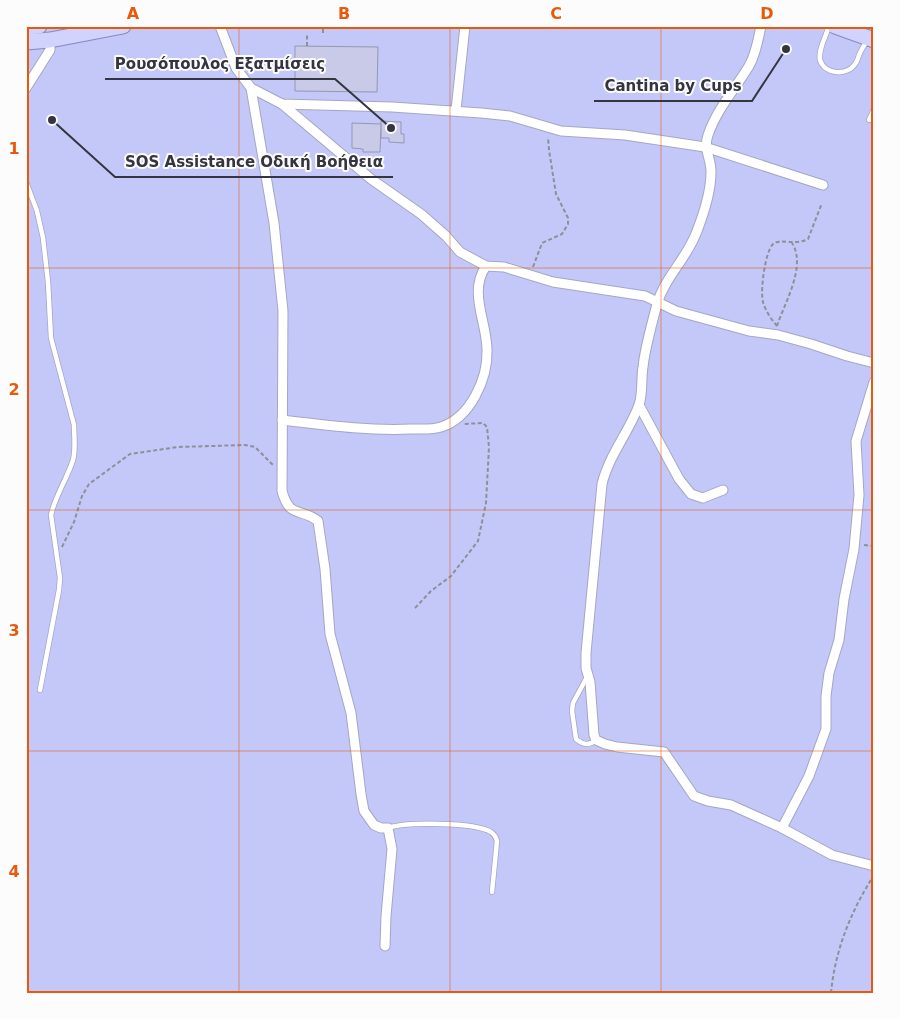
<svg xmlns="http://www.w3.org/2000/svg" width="900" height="1019" font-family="'DejaVu Sans',sans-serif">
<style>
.green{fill:#c4c8f8}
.building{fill:#c8cae8;stroke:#9597b3}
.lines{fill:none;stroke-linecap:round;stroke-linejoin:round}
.service-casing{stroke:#a4a7c3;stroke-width:6}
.minor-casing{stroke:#a4a7c3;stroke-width:11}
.primary-casing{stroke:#8688ba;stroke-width:17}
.path{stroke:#8d8f9b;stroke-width:2;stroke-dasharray:4 2.5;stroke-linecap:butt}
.service{stroke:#fff;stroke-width:4.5}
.minor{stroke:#fff;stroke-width:9}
.primary{stroke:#d1d3fd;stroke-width:15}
.grid{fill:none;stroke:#e8590c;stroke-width:1;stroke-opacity:0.55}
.leader{fill:none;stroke:#343541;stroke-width:2}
.callout-dot{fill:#343541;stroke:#fcfcfc;stroke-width:2}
.callout-label{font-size:15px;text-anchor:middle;font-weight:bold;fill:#343541;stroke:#fcfcfc;stroke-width:4;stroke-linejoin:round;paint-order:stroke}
.neatline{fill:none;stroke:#e8590c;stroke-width:2}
.grid-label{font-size:16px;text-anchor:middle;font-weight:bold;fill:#e8590c}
</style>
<rect width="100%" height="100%" fill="#eceefa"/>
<rect class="green" x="26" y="26" width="848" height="967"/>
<g class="building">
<polygon points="295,46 378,47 377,92 295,91"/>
<polygon points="381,121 401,122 401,134 404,134 404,143 389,142 389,138 381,138"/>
<polygon points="352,123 381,124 380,152 363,152 363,149 352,148"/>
</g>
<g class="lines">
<defs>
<g id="service">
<path d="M 829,26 C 826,36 818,50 820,60 C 825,75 847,76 855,64 C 858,61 858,56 860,53 C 862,48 865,44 868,40"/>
<polyline points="869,120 874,109"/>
<path d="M 26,182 L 37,211 L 43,238 L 48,282 L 51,338 L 74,425 C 74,436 76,449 73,460 C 67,479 55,496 51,515 L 60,578 L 59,590 L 40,690"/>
<path d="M 587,677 L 573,703 L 572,711 L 576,739 C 583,745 589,746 596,740"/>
<path d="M 388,828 C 406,822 474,822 491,832 C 494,834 496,837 497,841 L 492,892"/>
</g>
<g id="minor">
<path d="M 220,26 L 236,68 L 251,88 L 274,223 L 283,311 L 282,491 C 290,520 301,507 318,521 L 325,569 L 330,634 L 351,713 L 361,794 L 364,811 L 374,825 L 381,828 L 388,828 L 392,849 L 386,916 L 385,946"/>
<path d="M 761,26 C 758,40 756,54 749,66 C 735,89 717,109 708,135 C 703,150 711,157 711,172 C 711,191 704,213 697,231 C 688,257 665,277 657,304 C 652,324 645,347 643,367 C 641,379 643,393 639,405 C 629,432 609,455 602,484 L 586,653 L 586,668 L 590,682 L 594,735 L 596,740 L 605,744 L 617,747 L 664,752 L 694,796 L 708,801 L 731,805 L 782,828 L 832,855 L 874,866"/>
<polyline points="26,88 50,50 50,40"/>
<polyline points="251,88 282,104 392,107 481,113 510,116 561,131 625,135 705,147 823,185"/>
<polyline points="282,104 371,179 421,214 446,236 460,252 486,266 504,267 553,282 645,296 676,311 749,331 778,335 811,344 847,356 874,363"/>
<polyline points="456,110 465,26"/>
<polyline points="639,405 679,479 691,494 703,498 723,490"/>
<path d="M 282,420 C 325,425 368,431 411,429 C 421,429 432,430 441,427 C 470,418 488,379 487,350 C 487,322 468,292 486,266"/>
<polyline points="782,828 809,776 826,729 826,696 829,673 839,640 844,599 854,549 859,495 856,441 874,382"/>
</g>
<g id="primary">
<polyline points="835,26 874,40"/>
<polyline points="26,27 39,26"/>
<polyline points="26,42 50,40 123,26"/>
</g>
</defs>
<use href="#service" class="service-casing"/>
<use href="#minor" class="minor-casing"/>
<use href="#primary" class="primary-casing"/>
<g class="path">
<polyline points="323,33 323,26"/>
<polyline points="307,46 307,33"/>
<polyline points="533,267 542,243 562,234 568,224 568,218 556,194 549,150 548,137"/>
<path d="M 777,326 C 771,319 765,310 763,302 C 760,291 765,252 773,244 C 780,238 795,246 808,239 L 822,203"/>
<path d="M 777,326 C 784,304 807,266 792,243"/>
<polyline points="864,545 874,546"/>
<polyline points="62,547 74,522 82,496 89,484 130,454 178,447 245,445 255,447 274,466"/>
<polyline points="415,608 431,591 451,576 478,541 486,503 489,447 487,427 483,423 464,424"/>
<path d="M 831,993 C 835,950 851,911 874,875"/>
</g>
<use href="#service" class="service"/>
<use href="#minor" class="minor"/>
<use href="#primary" class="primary"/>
</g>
<path class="grid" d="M 239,26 L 239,993M 450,26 L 450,993M 661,26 L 661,993M 26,268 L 874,268M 26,510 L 874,510M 26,751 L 874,751"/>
<path class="leader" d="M391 128L335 79H105M786 49L752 101H594M52 120L115 177H393"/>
<g class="callout-dot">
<circle cx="391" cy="128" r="5"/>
<circle cx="786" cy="49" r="5"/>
<circle cx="52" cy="120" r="5"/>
</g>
<g class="callout-label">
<text x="220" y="69">Ρουσόπουλος Εξατμίσεις</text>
<text x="673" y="91">Cantina by Cups</text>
<text x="254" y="167">SOS Assistance Οδική Βοήθεια</text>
</g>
<rect width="900" height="1019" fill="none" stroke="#fcfcfc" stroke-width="55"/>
<rect x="28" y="28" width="844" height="964" class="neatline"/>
<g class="grid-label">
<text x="133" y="19">A</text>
<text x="344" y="19">B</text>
<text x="556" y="19">C</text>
<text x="767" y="19">D</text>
<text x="14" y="154">1</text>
<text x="14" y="395">2</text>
<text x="14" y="636">3</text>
<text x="14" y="877">4</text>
</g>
</svg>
